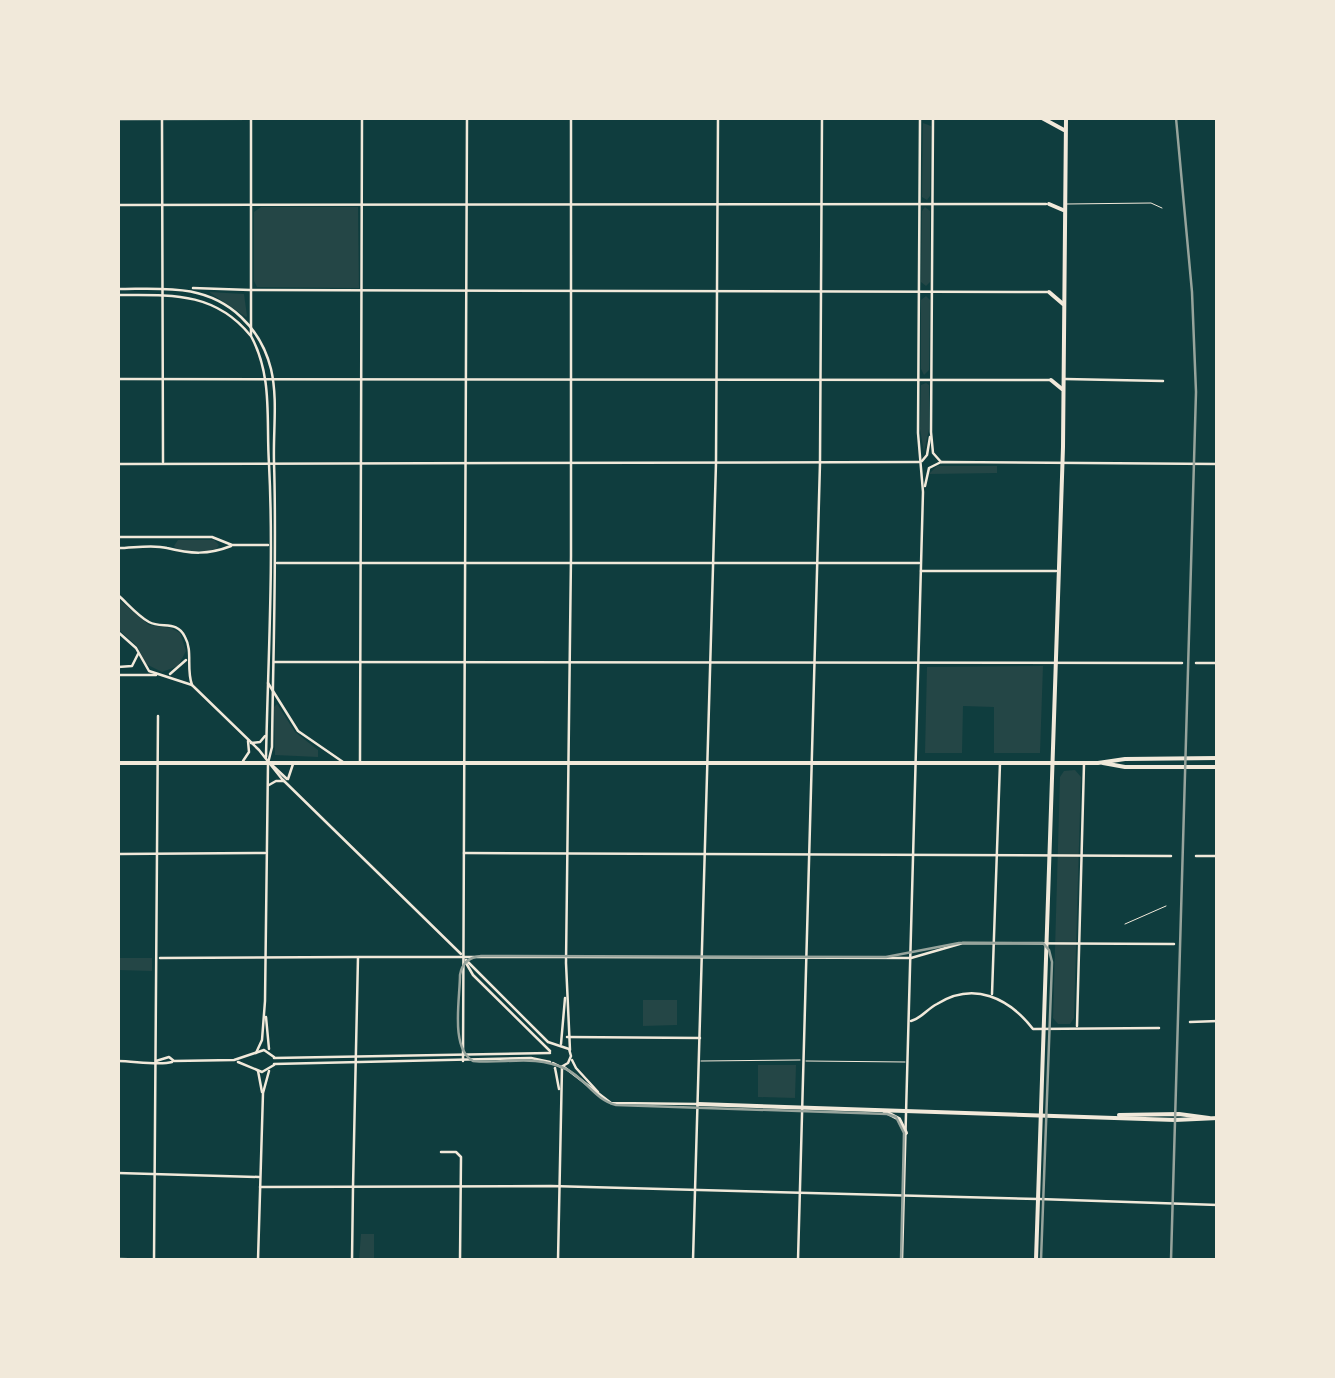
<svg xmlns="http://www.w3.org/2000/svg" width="1335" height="1378" font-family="'IBM Plex Serif',serif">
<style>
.green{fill:#244646}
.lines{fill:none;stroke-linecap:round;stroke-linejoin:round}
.service{stroke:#f1e9da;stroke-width:1}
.pedestrian{stroke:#f1e9da;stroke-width:1}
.minor{stroke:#f1e9da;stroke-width:2.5}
.tertiary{stroke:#f1e9da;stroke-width:2.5}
.secondary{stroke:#f1e9da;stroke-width:4}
.primary{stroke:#f1e9da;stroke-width:4}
.tram{stroke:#97a49c;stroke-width:2.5}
.rail{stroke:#97a49c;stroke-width:2.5}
</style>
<rect width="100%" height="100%" fill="#0f3d3e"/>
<g class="green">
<polygon points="923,123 931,126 930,196 927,200 922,197"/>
<polygon points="261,207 358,207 359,288 257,287 254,281 254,212"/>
<polygon points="925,207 930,211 930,282 926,286 921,282 922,211"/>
<polygon points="209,292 244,294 247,316 246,317"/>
<polygon points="926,296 930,300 929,370 924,375 921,369 921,300"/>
<polygon points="926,383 929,385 929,429 924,452 920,429 921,385"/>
<polygon points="937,466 997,466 997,473 929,474"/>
<polygon points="178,540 214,540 219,545 215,551 179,551 174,546"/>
<polygon points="118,599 149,625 171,628 180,633 186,651 178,666 162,672 146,664 137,646 118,629"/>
<polygon points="1043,666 1040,753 994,753 994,707 963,706 962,753 925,753 927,667"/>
<polygon points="277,704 295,732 318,750 318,757 275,755 274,707"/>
<polygon points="1075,770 1081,777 1074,1018 1070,1024 1058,1024 1053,1018 1060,777 1064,771"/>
<polygon points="119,958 152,958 152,971 118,970"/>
<polygon points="643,1000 677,1000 677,1025 643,1026"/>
<polygon points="758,1065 796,1065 795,1098 758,1097"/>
<polygon points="361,1234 374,1234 374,1260 359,1260"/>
</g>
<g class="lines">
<g class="service">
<polyline points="1067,204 1151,203 1162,208"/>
<polyline points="701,1061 800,1060"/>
<polyline points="806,1061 905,1062"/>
</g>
<polyline class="pedestrian" points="1125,924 1166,906"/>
<g class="minor">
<polyline points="118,119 1041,118"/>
<polyline points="162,120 163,462"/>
<polyline points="118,205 1046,204"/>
<polyline points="251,290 1047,292"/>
<polyline points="118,379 1051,380"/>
<polyline points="1065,379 1163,381"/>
<polyline points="118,464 919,462"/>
<polyline points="277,563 919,563"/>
<polyline points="921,571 1056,571"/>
<polyline points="274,662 1182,663"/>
<polyline points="1196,663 1218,663"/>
<polyline points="118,667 132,666 138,654"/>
<polyline points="118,675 156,675"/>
<polyline points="360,761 362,119"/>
<polyline points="464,853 1171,856"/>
<polyline points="118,854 265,853"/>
<polyline points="1196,856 1218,856"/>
<polyline points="568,957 911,958 963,943 1174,944"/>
<polyline points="160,958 357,957"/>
<polyline points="992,994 1000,763"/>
<path d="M 911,1021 C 922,1018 927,1009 937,1004 C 974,981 1009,998 1033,1029 L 1159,1028"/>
<polyline points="1190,1022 1218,1021"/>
<polyline points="1077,1026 1084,764"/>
<polyline points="567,1037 700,1038"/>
<polyline points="441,1152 456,1152 461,1157 460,1260"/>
<polyline points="118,1173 259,1177"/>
<polyline points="1039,1199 1218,1205"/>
<polyline points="118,1259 160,1260"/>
<polyline points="154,1260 158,716"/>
<polyline points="352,1260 353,1187"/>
</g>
<g class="tertiary">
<path d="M 251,118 L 251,336 C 273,377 266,419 269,464 C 274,561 268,660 266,757"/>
<polyline points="933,118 931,432 933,453 941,462"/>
<polyline points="193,288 250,290"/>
<path d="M 118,289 C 162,289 205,283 241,317 C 256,331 266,349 271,369 C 278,399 273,431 274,462 C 277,556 273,652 272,747 L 268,763 L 265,1001 L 262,1040 L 256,1053"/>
<path d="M 118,295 C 169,295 214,291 250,335"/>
<polyline points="922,461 927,455 930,437"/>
<polyline points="925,486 929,468 941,462 1218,464"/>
<polyline points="118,537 212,537 232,545 268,545"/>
<path d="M 118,548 C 133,548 153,544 167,548 C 191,554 208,555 231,546"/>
<path d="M 118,595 C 127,603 138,616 149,622 C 162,629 177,620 185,637 C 193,651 186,669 192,685"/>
<polyline points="118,632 136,648 149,671 192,685 259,750 282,779 461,954"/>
<polyline points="170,674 186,660"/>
<polyline points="268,683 298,731 343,762"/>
<polyline points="251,743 260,742 265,736"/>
<polyline points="243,761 249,752 248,741"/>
<polyline points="272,765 287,779"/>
<polyline points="288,779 293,764"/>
<polyline points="269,785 276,781 284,781"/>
<polyline points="466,960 548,1042 569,1049 571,1056 568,1063 561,1067 553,1063"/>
<polyline points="466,963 473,975 550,1051"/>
<polyline points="266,1017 269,1049"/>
<polyline points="561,1044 565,998"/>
<polyline points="570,1050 566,963 571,556 571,118"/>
<polyline points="274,1058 550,1053"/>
<polyline points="572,1060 576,1068 598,1092"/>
<path d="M 118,1061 C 134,1061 159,1066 172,1062"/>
<polyline points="156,1061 169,1057 174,1061 234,1060 264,1050 274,1057"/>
<polyline points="463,1061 467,118"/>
<polyline points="238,1062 262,1072 274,1065"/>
<polyline points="274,1064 531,1058 550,1062"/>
<polyline points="564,1067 611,1103 698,1104"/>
<polyline points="555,1068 559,1089"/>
<polyline points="258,1071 262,1092"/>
<polyline points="260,1187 551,1186 1038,1199"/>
<polyline points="353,1187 358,957 565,957"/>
<polyline points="258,1260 263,1093 269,1071"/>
<polyline points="558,1260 562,1067"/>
<polyline points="693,1260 716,463 718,118"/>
<polyline points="798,1260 820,463 822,118"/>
<polyline points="902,1260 923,492 918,433 920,118"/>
</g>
<g class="secondary">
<polyline points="118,763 1098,763 1125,759 1218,758"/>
<polyline points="1103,763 1125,767 1218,767"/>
<polyline points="698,1104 1175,1120 1218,1118"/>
<polyline points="884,1111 899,1119 906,1133"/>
<polyline points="1119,1115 1179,1114 1209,1118"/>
</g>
<g class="primary">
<polyline points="1042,118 1064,130"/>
<polyline points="1061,118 1077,118"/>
<polyline points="1049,204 1063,210"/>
<polyline points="1049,292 1063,304"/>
<polyline points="1051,380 1062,389"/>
<polyline points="1036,1260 1063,447 1066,119"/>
</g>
<path class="tram" d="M 901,1260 L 904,1133 L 896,1117 L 887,1114 L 616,1105 C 595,1100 585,1078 566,1069 C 534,1054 506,1064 473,1061 C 450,1048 460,999 460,975 C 462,963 469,957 481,956 L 886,957 L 959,943 L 1043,943 L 1049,950 L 1052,962 L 1041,1260"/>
<polyline class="rail" points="1171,1260 1196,392 1192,292 1176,118"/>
</g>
<rect width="1335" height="1378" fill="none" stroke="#f1e9da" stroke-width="240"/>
</svg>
